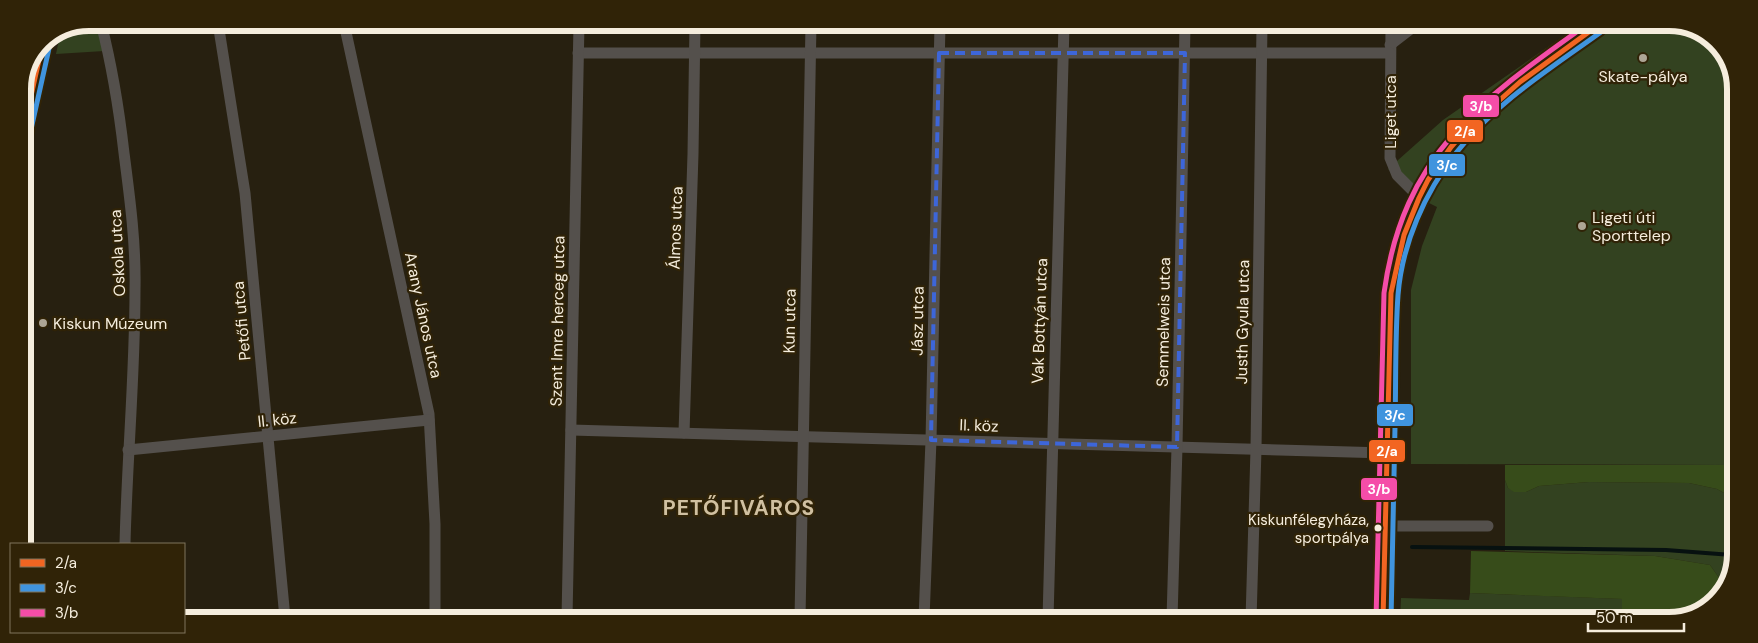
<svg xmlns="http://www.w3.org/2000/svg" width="1758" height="643" font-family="'DM Sans',sans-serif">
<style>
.green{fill:#334220}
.forest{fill:#374c1a}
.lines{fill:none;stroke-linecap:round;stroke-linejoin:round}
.stream{stroke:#071110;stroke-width:4}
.street{stroke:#54504c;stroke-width:11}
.secondary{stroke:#5f5954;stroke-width:16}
.primary{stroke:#5e5750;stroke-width:18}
.bus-1-casing{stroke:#302307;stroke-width:9}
.bus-2-casing{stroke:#302307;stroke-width:9}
.bus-3-casing{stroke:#302307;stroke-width:9}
.bus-1{stroke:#f26522;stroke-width:5}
.bus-2{stroke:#4094de;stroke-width:5}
.bus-3{stroke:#f54da8;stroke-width:5}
.marked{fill:none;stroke:#3d66d9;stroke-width:4;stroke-dasharray:10 6;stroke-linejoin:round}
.poi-dot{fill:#ada595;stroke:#302307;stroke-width:2}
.bus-dot{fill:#f5eddd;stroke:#302307;stroke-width:2}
.labels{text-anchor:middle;stroke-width:4.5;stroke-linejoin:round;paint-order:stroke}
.bus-label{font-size:15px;fill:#f5eddd;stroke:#302307;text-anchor:end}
.poi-label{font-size:16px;fill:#f5eddd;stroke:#302307;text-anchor:start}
.street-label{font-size:16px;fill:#f5eddd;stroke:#302307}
.district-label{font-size:21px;font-weight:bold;letter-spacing:1px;fill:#d0c0a1;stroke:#302307}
.rim{fill:none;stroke:#f5eddd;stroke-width:6}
.line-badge{stroke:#302307;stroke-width:2}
.badge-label{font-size:14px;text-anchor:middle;font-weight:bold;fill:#fff}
</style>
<rect width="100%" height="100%" fill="#272010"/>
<g class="green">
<polygon points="89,23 96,23 104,51 56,54 60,35"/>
<polygon points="1578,26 1690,26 1722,48 1735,85 1733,465 1411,464 1411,290 1422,246 1437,207 1419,198 1388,169 1443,120"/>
<path d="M 1505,480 L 1508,488 L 1526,492 L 1539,486 L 1589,482 L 1689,483 L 1717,489 L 1733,498 L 1732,538 C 1725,547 1734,560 1732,573 C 1731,579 1725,585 1722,590 L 1722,582 L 1710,565 L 1655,556 L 1505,551 Z"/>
<polygon points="1470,593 1623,599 1622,620 1400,620 1401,598 1469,600"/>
</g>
<g class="forest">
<polygon points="1505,465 1733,465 1733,498 1717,489 1689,483 1589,482 1539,486 1526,492 1514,492 1508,488 1505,480"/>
<polygon points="1471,551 1655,556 1710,565 1722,582 1722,590 1709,607 1669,620 1622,620 1622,599 1470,593"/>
</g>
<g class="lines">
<polyline class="stream" points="1412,547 1666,550 1732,555"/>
<g class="street">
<path d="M 101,23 C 112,66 119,109 124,153 C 130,199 136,244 135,290 C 135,375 127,459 125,544"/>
<polyline points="218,23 245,193 285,618"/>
<polyline points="344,23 429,414 435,524 435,618"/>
<polyline points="1391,25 1390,158 1397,175 1419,197"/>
<polyline points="1390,45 1416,25"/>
<polyline points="578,53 1390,53"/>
<polyline points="571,430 1386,453"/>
<polyline points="684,433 693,154 695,24"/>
<polyline points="128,450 429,420"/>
<polyline points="1384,526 1488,526"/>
<polyline points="567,618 579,24"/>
<polyline points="800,619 811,24"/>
<polyline points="924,619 931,440 940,24"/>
<polyline points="1048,619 1064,25"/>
<polyline points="1172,619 1177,447 1185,25"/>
<polyline points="1251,620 1256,449 1262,25"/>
</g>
<path class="secondary" d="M 1383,620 L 1391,293 C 1398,240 1417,189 1451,147 C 1487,102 1550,60 1597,26"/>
<polyline class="primary" points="23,132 43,42"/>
<defs>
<g id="bus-1">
<polyline points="23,132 43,42"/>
<polyline points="1383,620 1391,293 1404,235 1419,198 1428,180 1451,147 1466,130 1520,82 1597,26"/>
</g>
<g id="bus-2">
<polyline points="30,134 50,44"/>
<path d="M 1391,620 C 1392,556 1394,491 1395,427 C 1396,383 1395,338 1398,295 C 1402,244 1425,192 1456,153 C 1495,103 1551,68 1601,32"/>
</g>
<path id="bus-3" d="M 1376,620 L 1384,293 C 1403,155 1479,101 1585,26"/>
</defs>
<use href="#bus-1" class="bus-1-casing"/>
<use href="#bus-2" class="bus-2-casing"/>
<use href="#bus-3" class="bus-3-casing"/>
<use href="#bus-1" class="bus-1"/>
<use href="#bus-2" class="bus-2"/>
<use href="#bus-3" class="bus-3"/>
</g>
<path class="marked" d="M 939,53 L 1185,53 L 1177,447 L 931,440 Z"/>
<g class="poi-dot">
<circle cx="1643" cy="58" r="5"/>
<circle cx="1582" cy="226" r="5"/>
<circle cx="43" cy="323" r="5"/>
</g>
<circle class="bus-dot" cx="1378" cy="528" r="4.5"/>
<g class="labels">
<g class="bus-label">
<text x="1369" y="525">Kiskunfélegyháza,<tspan x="1369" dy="18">sportpálya</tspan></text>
</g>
<g class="poi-label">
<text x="1643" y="82" text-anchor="middle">Skate-pálya</text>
<text x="1592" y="223">Ligeti úti<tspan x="1592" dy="18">Sporttelep</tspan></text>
<text x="53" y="329">Kiskun Múzeum</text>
</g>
<g class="street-label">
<text transform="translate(1390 112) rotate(-90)" y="6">Liget utca</text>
<text transform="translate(675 228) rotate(-88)" y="6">Álmos utca</text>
<text transform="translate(117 253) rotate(-93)" y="6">Oskola utca</text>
<text transform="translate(424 315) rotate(78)" y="6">Arany János utca</text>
<text transform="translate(241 321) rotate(-95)" y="6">Petőfi utca</text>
<text transform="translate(557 321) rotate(-89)" y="6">Szent Imre herceg utca</text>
<text transform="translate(789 321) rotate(-89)" y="6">Kun utca</text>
<text transform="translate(917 321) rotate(-89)" y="6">Jász utca</text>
<text transform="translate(1039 321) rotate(-88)" y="6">Vak Bottyán utca</text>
<text transform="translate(1163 322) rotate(-89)" y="6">Semmelweis utca</text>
<text transform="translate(1242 322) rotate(-89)" y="6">Justh Gyula utca</text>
<text transform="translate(277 419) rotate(-6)" y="6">II. köz</text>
<text transform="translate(979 425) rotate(2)" y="6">II. köz</text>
</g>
<g class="district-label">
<text x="739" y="515">PETŐFIVÁROS</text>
</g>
</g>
<path d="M0 0H1758V643H0ZM89 31H1669A58 58 0 0 1 1727 89V554A58 58 0 0 1 1669 612H89A58 58 0 0 1 31 554V89A58 58 0 0 1 89 31Z" fill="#302307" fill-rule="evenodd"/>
<path class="rim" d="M89 31H1669A58 58 0 0 1 1727 89V554A58 58 0 0 1 1669 612H89A58 58 0 0 1 31 554V89A58 58 0 0 1 89 31Z"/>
<g class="line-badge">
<rect x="1462" y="94" width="38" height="24" rx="5" fill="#f54da8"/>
<rect x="1446" y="119" width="38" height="24" rx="5" fill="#f26522"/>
<rect x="1428" y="153" width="38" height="24" rx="5" fill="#4094de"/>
<rect x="1376" y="403" width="38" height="24" rx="5" fill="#4094de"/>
<rect x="1368" y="439" width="38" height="24" rx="5" fill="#f26522"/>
<rect x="1360" y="477" width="38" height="24" rx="5" fill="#f54da8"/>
</g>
<g class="badge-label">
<text x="1481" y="111">3/b</text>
<text x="1465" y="136">2/a</text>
<text x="1447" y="170">3/c</text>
<text x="1395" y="420">3/c</text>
<text x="1387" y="456">2/a</text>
<text x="1379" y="494">3/b</text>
</g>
<rect x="10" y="543" width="175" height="90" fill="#302307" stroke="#7f745d"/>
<rect x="20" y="559" width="25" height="8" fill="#f26522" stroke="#7f745d"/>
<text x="55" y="568" font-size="15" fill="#f5eddd">2/a</text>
<rect x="20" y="584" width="25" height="8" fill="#4094de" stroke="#7f745d"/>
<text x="55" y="593" font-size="15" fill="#f5eddd">3/c</text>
<rect x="20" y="609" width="25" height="8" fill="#f54da8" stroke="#7f745d"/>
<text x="55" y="618" font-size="15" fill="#f5eddd">3/b</text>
<path d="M1588 623v8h96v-8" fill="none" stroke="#f5eddd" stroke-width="2.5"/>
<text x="1596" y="623" font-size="15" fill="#f5eddd" stroke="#302307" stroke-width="4" paint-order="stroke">50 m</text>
</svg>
